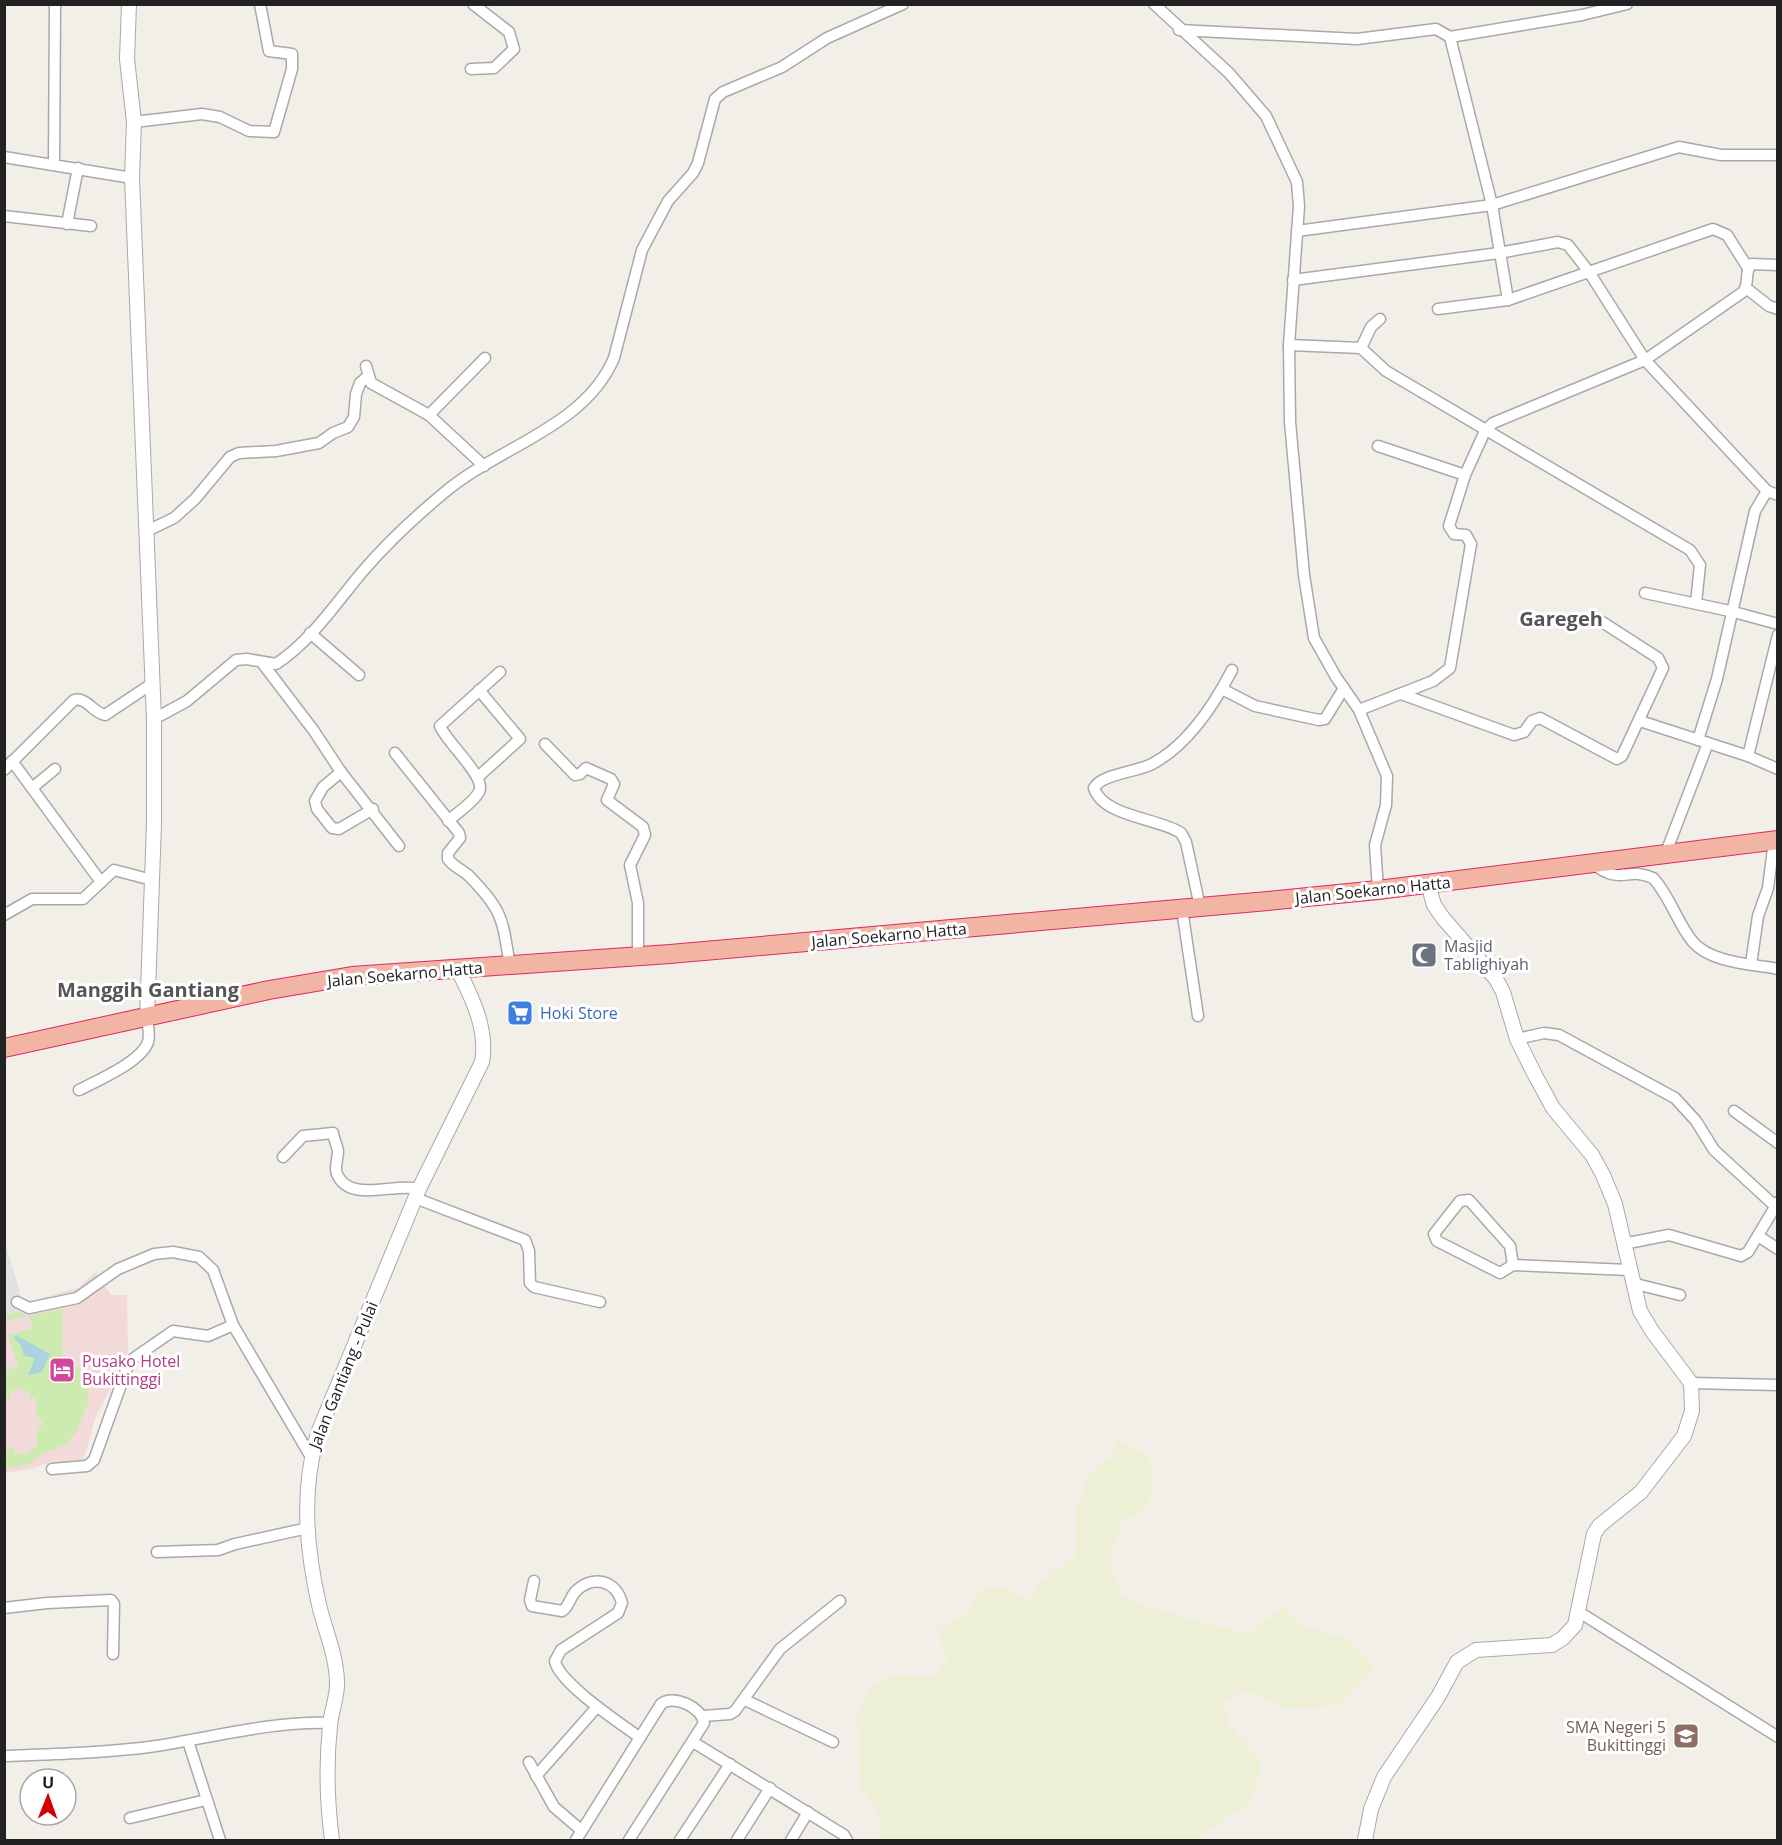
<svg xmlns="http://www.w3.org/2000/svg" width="1782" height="1845" font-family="'Open Sans',sans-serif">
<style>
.commercial{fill:#f2dad9}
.farmland{fill:#eef0d5}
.grass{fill:#cdebb0}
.parking{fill:#e2e2e2}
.water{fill:#aad3df}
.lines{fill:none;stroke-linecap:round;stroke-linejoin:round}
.minor-casing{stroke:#a9a9a9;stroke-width:13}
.tertiary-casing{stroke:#a9a9a9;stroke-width:16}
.trunk-casing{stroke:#dc2a67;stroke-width:20}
.minor{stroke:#fff;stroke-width:10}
.tertiary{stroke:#fff;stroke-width:14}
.trunk{stroke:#f2b4a3;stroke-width:18}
.labels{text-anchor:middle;stroke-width:6;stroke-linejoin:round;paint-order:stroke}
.street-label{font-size:16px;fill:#222;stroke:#fff}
.worship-label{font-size:16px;fill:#5b616d;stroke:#fff;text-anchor:start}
.shop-label{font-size:16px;fill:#366cbe;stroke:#fff;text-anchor:start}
.hotel-label{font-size:16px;fill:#b23c85;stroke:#fff;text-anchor:start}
.education-label{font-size:16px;fill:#785e54;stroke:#fff;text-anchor:end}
.quarter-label{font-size:20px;font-weight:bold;fill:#555;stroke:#fff}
</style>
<rect width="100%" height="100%" fill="#f2efe9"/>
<polygon class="commercial" points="4,1240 23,1303 78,1288 96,1272 111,1295 127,1295 128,1352 95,1419 83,1462 50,1462 32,1469 5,1473"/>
<polygon class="farmland" points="1117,1440 1147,1453 1152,1467 1150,1505 1123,1520 1109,1560 1122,1596 1139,1605 1247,1634 1284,1607 1303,1626 1346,1638 1376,1669 1339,1705 1285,1709 1242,1689 1224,1703 1229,1725 1262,1763 1252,1801 1197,1840 878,1840 881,1817 860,1786 857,1715 874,1683 893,1674 931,1678 947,1661 938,1631 967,1612 982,1589 1008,1588 1030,1602 1040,1583 1076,1555 1075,1514 1089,1474 1112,1457"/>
<polygon class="grass" points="63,1308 62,1366 78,1367 88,1383 88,1403 76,1432 65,1445 41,1454 30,1464 5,1468 7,1448 14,1447 14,1452 23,1455 31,1451 31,1448 37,1448 37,1432 43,1423 36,1414 36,1398 30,1398 29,1392 19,1388 10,1392 11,1398 5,1398 5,1371 18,1366 8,1335 33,1328 29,1316 7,1321 5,1317 16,1312 29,1316"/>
<polygon class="parking" points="4,1240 23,1303 26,1304 29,1316 16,1312 7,1314 7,1321 5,1322"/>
<polygon class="water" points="16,1335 50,1354 42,1372 28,1375 35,1358 24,1356 21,1345 14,1338"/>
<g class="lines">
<defs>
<g id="minor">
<polyline points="1154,4 1229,73 1266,116 1297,182 1299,206 1289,345 1290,422 1304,575 1314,638 1336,677 1359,710 1387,776 1386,805 1375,845 1378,890"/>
<polyline points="1179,30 1357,39 1436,29 1450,37"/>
<polyline points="471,69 494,68 514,49 509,32 473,4"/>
<polyline points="134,122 202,114 220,117 249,131 274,132 292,69 292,54 269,51 260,4"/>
<polyline points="4,157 132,178"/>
<polyline points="54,164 55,4"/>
<polyline points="4,216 91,226"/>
<polyline points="67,224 78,168"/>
<polyline points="1297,231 1492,205 1679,147 1721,155 1778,155"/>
<polyline points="1293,280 1499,253 1558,242 1568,245 1589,272 1645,360 1767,491 1778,495"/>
<polyline points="1746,288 1769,306 1778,309"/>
<polyline points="1508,300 1492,205 1450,37 1582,15 1627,4"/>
<polyline points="1438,309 1508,300 1713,229 1727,235 1748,268"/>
<polyline points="1289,345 1361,348 1386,371 1690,550 1700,565 1696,603"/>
<polyline points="1361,348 1371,327 1380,319"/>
<polyline points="366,366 371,383 429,415"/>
<polyline points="1378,446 1465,475"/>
<polyline points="484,466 429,415 485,358"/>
<polyline points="147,531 174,518 195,499 230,457 239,453 276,451 319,443 333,433 348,427 354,417 356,394 360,383 367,377"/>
<polyline points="1645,593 1730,611 1778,624"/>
<polyline points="310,633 359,675"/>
<polyline points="1778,635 1748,756 1778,769"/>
<polyline points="263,664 314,731 341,772 399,846"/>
<polyline points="1222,689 1255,706 1319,720 1325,719 1344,688"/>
<polyline points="479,690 520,739 479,776"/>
<polyline points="1401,694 1514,735 1524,732 1532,721 1540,718 1617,759 1622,756 1663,668 1658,658 1596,618"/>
<path d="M 1359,710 L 1433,681 L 1450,668 L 1471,544 L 1466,535 L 1454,534 L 1449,526 L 1465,475 L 1485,431 L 1493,423 L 1645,360 L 1743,292 C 1750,283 1744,273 1751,264 L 1778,265"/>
<path d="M 154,719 L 187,701 L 236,660 L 247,659 L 276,664 C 311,641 336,603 363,571 C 387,543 416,516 445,492 C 498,447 585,427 614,358 L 642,250 L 668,201 L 693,173 L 698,163 L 715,99 L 723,92 L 782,67 L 827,38 L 903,4"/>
<polyline points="1640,721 1748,756"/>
<polyline points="1698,740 1717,679 1755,511 1767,491"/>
<polyline points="545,744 575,775 580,774 586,768 611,779 614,784 607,800 643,827 645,835 630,865 638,903 638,956"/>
<path d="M 395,753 L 459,833 L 460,838 L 448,853 L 448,859 C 453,867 464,870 470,877 C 504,912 502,919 510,966"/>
<polyline points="12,761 101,882"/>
<path d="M 4,770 L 74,700 C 87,697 92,712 105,715 L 153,683"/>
<polyline points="341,772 323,787 315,801 317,809 332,828 339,829 373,809"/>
<polyline points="32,788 55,769"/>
<path d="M 448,821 C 458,812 473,803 479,792 C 487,777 446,742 440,726 L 500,672"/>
<polyline points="1665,855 1708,743"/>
<path d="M 1593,864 C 1622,886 1627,866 1653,878 C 1670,896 1677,923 1693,942 C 1711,963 1752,964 1778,969"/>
<path d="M 1200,907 L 1186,842 L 1181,833 C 1159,818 1103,817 1094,788 C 1101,774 1137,772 1152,764 C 1188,745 1214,705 1232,670"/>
<polyline points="1182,909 1198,1016"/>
<polyline points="4,915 32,899 83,899 114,870 152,880"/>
<polyline points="1751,964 1758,916 1768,888 1774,841"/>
<polyline points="1517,1039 1544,1033 1559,1035 1675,1098 1696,1121 1714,1150 1775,1206"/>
<path d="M 79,1090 C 97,1081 141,1062 148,1042 C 150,1036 148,1025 147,1019"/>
<polyline points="1734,1111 1778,1143"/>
<path d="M 283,1157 L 303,1136 L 333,1133 C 334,1139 337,1146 338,1151 C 338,1159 334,1168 337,1174 C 350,1204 395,1182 419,1189"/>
<polyline points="415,1198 525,1240 529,1251 530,1283 534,1287 600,1302"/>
<polyline points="1758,1236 1778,1249"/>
<polyline points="1623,1244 1669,1235 1741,1256 1748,1252 1778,1202"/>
<polyline points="1513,1265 1510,1246 1469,1200 1460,1201 1434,1234 1437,1241 1500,1273 1513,1265 1629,1270"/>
<polyline points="1632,1283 1680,1295"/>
<polyline points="17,1302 29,1308 77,1298 118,1269 154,1254 173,1252 199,1257 213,1270 233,1325 311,1457"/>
<polyline points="1691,1383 1778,1385"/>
<polyline points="52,1469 87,1466 94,1460 127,1368 134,1358 173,1331 208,1336 233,1325"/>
<polyline points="157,1552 218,1550 235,1544 308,1528"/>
<path d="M 534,1581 L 530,1600 L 532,1606 L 562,1611 C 569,1607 569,1599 575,1592 C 592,1574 616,1580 622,1603 L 618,1613 L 561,1650 L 555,1661 C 559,1683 620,1723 639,1737"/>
<polyline points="4,1608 47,1603 111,1600 114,1604 113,1654"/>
<polyline points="1579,1612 1778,1737"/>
<polyline points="745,1700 833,1742"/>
<polyline points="703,1716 730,1714 735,1711 780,1649 840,1601"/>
<polyline points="188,1741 220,1840"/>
<polyline points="693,1742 844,1835 847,1840"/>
<path d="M 4,1756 C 55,1754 106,1753 156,1746 C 214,1737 272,1721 330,1723"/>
<polyline points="529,1762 554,1807 581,1830"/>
<polyline points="536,1776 597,1707"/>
<polyline points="130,1818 206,1800"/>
<path d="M 576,1840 L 661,1704 C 673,1694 702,1707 704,1723 L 629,1840"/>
<polyline points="680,1840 730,1764"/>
<polyline points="737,1840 770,1788"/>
<polyline points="791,1840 808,1812"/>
</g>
<g id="tertiary">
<polyline points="129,4 127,59 134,122 132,178 154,719 154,824 147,1019"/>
<path d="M 332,1840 C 327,1802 326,1764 330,1726 C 331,1711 338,1696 337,1681 C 336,1654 325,1630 319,1605 C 306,1547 301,1490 318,1433 L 419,1189 L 482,1062 C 488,1030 472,997 458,970"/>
<polyline points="1365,1840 1371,1809 1384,1777 1438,1697 1457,1662 1476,1650 1552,1645 1563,1638 1575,1625 1594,1534 1599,1526 1641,1492 1684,1436 1692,1411 1691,1383 1652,1331 1640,1311 1615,1204 1603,1175 1592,1155 1553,1108 1535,1075 1517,1039 1503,992 1496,979 1443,918 1434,905 1428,884"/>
</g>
<polyline id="trunk" points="4,1048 269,990 352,976 670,954 1268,901 1378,890 1778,840"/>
</defs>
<use href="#minor" class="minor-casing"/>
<use href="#tertiary" class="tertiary-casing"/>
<use href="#trunk" class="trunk-casing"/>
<use href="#minor" class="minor"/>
<use href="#tertiary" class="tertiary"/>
<use href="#trunk" class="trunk"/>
</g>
<defs>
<symbol id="mosque-square" viewBox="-11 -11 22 22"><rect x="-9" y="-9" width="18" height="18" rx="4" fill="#6b7280" stroke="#fff"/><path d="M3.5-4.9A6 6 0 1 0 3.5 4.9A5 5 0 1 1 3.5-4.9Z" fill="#fff"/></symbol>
<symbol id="supermarket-square" viewBox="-11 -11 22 22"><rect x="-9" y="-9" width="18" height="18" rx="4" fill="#3f7fe0" stroke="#fff"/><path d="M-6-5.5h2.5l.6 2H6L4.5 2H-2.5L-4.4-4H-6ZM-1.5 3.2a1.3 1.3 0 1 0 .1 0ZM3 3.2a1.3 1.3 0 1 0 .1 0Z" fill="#fff"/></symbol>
<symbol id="hotel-square" viewBox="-11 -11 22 22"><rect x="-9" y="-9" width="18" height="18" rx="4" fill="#d1479c" stroke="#fff"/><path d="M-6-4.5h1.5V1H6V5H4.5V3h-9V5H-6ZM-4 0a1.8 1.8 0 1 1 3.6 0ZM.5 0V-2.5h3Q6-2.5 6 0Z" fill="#fff"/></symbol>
<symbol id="school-square" viewBox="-11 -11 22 22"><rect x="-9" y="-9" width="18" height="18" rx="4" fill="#8d6e63" stroke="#fff"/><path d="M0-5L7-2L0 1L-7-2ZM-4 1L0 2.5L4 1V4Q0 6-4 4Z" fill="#fff"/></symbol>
</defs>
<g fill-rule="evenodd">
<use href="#mosque-square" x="1409" y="940" width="30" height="30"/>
<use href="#supermarket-square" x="505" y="998" width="30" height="30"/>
<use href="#hotel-square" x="47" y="1355" width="30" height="30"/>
<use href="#school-square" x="1671" y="1721" width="30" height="30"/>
</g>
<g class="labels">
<g class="street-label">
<text transform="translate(1373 890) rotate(-6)" y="6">Jalan Soekarno Hatta</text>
<text transform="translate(889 935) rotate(-5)" y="6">Jalan Soekarno Hatta</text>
<text transform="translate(405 974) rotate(-5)" y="6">Jalan Soekarno Hatta</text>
<text transform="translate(343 1375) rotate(-68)" y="6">Jalan Gantiang - Pulai</text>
</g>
<g class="worship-label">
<text x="1444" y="952">Masjid<tspan x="1444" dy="18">Tablighiyah</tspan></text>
</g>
<g class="shop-label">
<text x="540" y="1019">Hoki Store</text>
</g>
<g class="hotel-label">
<text x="82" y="1367">Pusako Hotel<tspan x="82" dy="18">Bukittinggi</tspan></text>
</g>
<g class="education-label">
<text x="1666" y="1733">SMA Negeri 5<tspan x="1666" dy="18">Bukittinggi</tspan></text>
</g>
<g class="quarter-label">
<text x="1561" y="626">Garegeh</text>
<text x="148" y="997">Manggih Gantiang</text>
</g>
</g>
<rect width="1782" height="1845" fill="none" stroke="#222222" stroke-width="12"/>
<g transform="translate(48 1797) rotate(1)"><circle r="28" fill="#ffffff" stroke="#a7a7a7" stroke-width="1.5"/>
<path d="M0-4.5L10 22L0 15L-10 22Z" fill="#d40000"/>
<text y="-9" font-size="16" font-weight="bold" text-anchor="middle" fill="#222222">U</text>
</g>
</svg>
